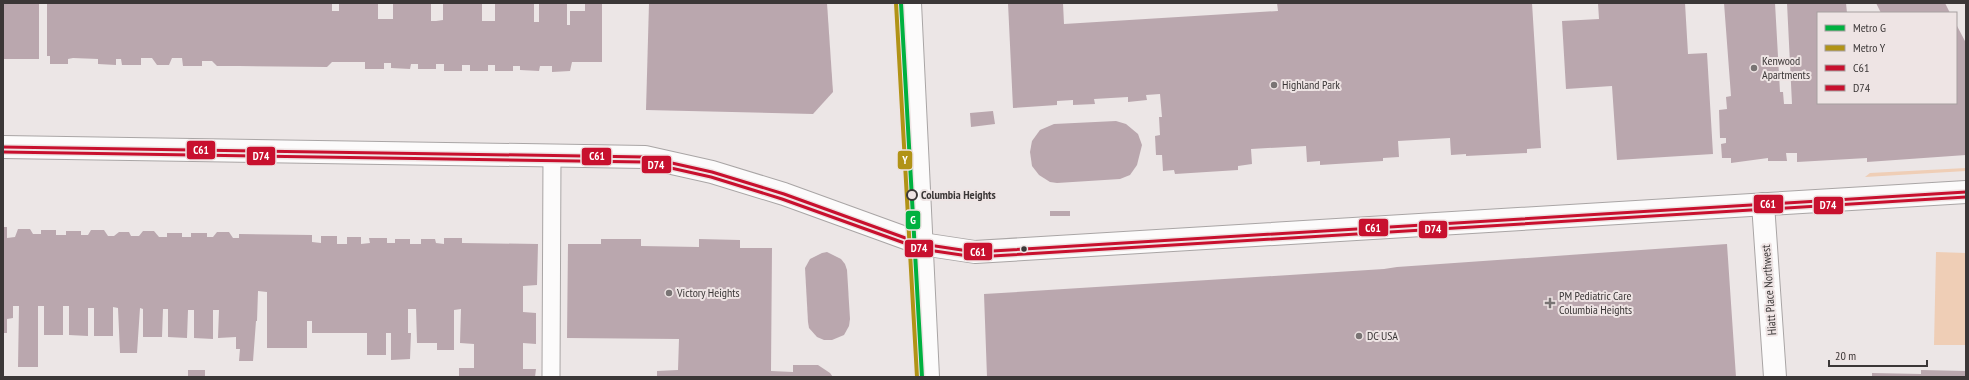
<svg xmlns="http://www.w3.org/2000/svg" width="1969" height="380" font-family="'PT Sans Narrow',sans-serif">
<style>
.green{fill:#efceb6}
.building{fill:#baa7ae}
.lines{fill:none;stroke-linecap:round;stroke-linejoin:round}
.service-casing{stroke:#a9a5a5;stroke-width:19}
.minor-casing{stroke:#a9a5a5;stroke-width:24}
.secondary-casing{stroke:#a9a5a5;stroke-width:24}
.service{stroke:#fcfbfb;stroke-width:17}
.minor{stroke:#fcfbfb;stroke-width:22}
.secondary{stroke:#fcfbfb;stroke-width:22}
.bus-1-casing{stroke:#eee4e4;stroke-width:6}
.bus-2-casing{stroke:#eee4e4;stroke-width:6}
.bus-1{stroke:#c8102e;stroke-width:3}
.bus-2{stroke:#c8102e;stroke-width:3}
.metro-1-casing{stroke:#eee4e4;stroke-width:7}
.metro-2-casing{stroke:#eee4e4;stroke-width:7}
.metro-1{stroke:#00b140;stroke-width:4}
.metro-2{stroke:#b19316;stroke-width:4}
.poi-dot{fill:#797474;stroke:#eee4e4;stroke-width:1.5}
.stop-dot{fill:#eee4e4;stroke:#3b3737;stroke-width:2}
.bus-dot{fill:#3b3737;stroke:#eee4e4;stroke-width:1.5}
.labels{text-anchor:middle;stroke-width:4;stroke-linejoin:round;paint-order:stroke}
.poi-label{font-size:12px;fill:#3b3737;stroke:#eee4e4;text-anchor:start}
.stop-label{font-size:12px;font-weight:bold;fill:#3b3737;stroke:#eee4e4;text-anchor:start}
.street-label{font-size:12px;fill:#3b3737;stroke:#eee4e4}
.line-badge{stroke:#eee4e4;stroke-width:1.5}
.badge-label{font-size:11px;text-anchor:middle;font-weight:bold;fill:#fff}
</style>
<rect width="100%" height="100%" fill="#ece6e6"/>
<g class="green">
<polygon points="1966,168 1966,171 1865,177 1870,173"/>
<polygon points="1936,252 1966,253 1966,345 1934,345"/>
</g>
<g class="building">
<rect x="3" y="3" width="36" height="56"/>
<polygon points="47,3 332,3 332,11 339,11 339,3 378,3 378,19 393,19 393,3 431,3 431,21 436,21 443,20 443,3 482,3 482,21 495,21 495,3 534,3 534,22 539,22 539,3 567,3 567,25 570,25 570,11 585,11 585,3 602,3 602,62 572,62 570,71 552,72 552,66 540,66 539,71 520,70 520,66 513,66 513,71 495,71 495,65 488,65 488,71 470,71 470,65 462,65 462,71 444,71 444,64 436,64 436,69 418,69 418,64 411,64 410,69 391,68 391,63 384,63 384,69 365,69 365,62 332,62 327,67 239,66 217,66 212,61 202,61 202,66 183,66 182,58 172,58 169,65 157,65 152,58 141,58 141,65 122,65 121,59 116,59 116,65 98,64 98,59 73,58 68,59 68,64 50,64 50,56 47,56"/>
<polygon points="649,3 827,3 833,92 813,114 646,110"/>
<polygon points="1008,3 1063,3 1064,24 1278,11 1277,3 1532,3 1541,148 1527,149 1527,153 1466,156 1466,154 1451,155 1450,138 1398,141 1399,157 1383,158 1383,161 1320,165 1320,161 1307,162 1306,146 1251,149 1252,164 1238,166 1238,170 1175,174 1174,170 1163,171 1162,155 1156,155 1155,136 1160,135 1159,117 1162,117 1160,94 1146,95 1147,100 1128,102 1128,97 1094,99 1095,104 1073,105 1073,100 1057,101 1057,105 1013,108"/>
<polygon points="1598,3 1685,3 1688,54 1707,53 1713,154 1617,160 1612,86 1566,89 1562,21 1599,19"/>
<polygon points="1724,3 1775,3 1780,92 1783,92 1784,104 1792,104 1787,3 1846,3 1847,13 1818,13 1818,103 1956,103 1956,24 1966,43 1966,155 1867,162 1867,158 1797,162 1797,153 1786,153 1787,161 1768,161 1768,158 1731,163 1731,158 1722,158 1721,144 1726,143 1726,138 1720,138 1719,110 1727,109 1726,97 1731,96"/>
<polygon points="1876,3 1945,3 1950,13 1881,13"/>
<polygon points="993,111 995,124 971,127 970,113"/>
<polygon points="1116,121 1126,124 1138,134 1142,145 1137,165 1130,175 1120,179 1057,183 1050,182 1039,175 1032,166 1030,152 1032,141 1040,130 1054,124"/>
<rect x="1050" y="211" width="20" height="5"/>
<polygon points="3,227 7,227 7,238 15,237 18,229 30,229 33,234 41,234 41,230 56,230 56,235 66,235 66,231 81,231 81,235 88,235 91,230 104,230 108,236 114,236 119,232 129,232 131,236 139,236 143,231 154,231 159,237 167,237 167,233 182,233 182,237 191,237 191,233 207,233 207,237 213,237 217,232 229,232 233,238 239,238 239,234 312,235 312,242 321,243 321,236 337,236 337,244 347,244 347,237 361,237 361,244 370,243 369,238 387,238 387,243 395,243 395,239 410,239 410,244 421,244 421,239 435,239 436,243 444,244 444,238 462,238 462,243 538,244 537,285 523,286 523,312 536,313 536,344 523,343 523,369 536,369 535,377 459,377 459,368 474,368 474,344 460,343 461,309 454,310 454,350 437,350 437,343 417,343 416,309 408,309 408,333 411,333 410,359 391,360 391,333 386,333 386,355 367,355 367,333 312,333 312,321 307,321 307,348 267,348 267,292 258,291 257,321 256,321 253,361 239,361 240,349 236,349 236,337 218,338 219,310 213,310 213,339 194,338 194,310 188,310 187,338 168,337 168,309 163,309 162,337 143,337 143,309 140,308 137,353 120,353 118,308 113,307 113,336 94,336 94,308 88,308 88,336 69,335 69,306 63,306 63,335 44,335 44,306 38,306 38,367 18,367 19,306 13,306 13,318 7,319 7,333 3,333"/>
<polygon points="601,239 641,239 641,246 699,247 699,239 740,240 740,248 772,248 771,371 793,372 793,365 818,365 830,373 833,377 657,377 657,371 678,370 679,339 567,338 568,244 601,244"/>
<polygon points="1727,244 1736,377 987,377 984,294 1384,269 1397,267"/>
<polygon points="827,252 841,259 845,264 847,270 850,319 849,326 844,335 832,340 824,340 817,337 809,328 808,322 805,268 810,259 822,253"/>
<rect x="188" y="370" width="17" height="7"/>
<polygon points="1921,370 1966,371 1966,377 1872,377 1872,373 1921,374"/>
</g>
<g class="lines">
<defs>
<polyline id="service" points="551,377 552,156"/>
<polyline id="minor" points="1763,204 1775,377"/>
<g id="secondary">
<polyline points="910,3 928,377"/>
<polyline points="3,147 645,157 712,172 784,194 922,244 975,252 1966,192"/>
</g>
</defs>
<use href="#service" class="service-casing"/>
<use href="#minor" class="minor-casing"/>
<use href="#secondary" class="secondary-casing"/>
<use href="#service" class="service"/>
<use href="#minor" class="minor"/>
<use href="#secondary" class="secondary"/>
<defs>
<polyline id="bus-1" points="3,147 645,157 712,172 784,194 922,244 975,252 1966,192"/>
<polyline id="bus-2" points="3,152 644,162 711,177 782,199 921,249 975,257 1966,197"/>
</defs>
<use href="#bus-1" class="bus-1-casing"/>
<use href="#bus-2" class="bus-2-casing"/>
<use href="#bus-1" class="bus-1"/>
<use href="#bus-2" class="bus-2"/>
<defs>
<polyline id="metro-1" points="901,3 922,377"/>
<polyline id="metro-2" points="896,3 917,377"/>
</defs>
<use href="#metro-1" class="metro-1-casing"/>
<use href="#metro-2" class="metro-2-casing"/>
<use href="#metro-1" class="metro-1"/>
<use href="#metro-2" class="metro-2"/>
</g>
<g class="poi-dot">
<circle cx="1754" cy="68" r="4"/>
<circle cx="1274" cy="85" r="4"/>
<circle cx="669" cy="293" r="4"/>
<path d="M1548 297h4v4h4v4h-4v4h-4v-4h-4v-4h4z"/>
<circle cx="1359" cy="336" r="4"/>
</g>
<circle class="stop-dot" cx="912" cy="195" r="5"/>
<circle class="bus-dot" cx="1024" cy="249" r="3.5"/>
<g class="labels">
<g class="poi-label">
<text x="1762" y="65">Kenwood<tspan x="1762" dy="14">Apartments</tspan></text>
<text x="1282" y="89">Highland Park</text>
<text x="677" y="297">Victory Heights</text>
<text x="1559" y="300">PM Pediatric Care<tspan x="1559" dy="14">Columbia Heights</tspan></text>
<text x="1367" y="340">DC USA</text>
</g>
<g class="stop-label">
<text x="921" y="199">Columbia Heights</text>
</g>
<g class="street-label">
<text transform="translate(1769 290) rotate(-94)" y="4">Hiatt Place Northwest</text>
</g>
</g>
<g class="line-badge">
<rect x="186" y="140" width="30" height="20" rx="4" fill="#c8102e"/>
<rect x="246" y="146" width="30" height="20" rx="4" fill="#c8102e"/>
<rect x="581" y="147" width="31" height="19" rx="4" fill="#c8102e"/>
<rect x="897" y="150" width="16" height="20" rx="4" fill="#b19316"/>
<rect x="641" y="155" width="31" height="19" rx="4" fill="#c8102e"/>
<rect x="1753" y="194" width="31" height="20" rx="4" fill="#c8102e"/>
<rect x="1813" y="196" width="31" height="19" rx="4" fill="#c8102e"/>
<rect x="905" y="210" width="16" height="20" rx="4" fill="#00b140"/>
<rect x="1358" y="218" width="31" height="19" rx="4" fill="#c8102e"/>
<rect x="1418" y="220" width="30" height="19" rx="4" fill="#c8102e"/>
<rect x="904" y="239" width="30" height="19" rx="4" fill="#c8102e"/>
<rect x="963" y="242" width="30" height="19" rx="4" fill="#c8102e"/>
</g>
<g class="badge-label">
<text x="201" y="154">C61</text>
<text x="261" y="160">D74</text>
<text x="597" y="160">C61</text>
<text x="905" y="164">Y</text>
<text x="656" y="169">D74</text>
<text x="1768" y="208">C61</text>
<text x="1828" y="209">D74</text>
<text x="913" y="224">G</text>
<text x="1373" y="232">C61</text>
<text x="1433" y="233">D74</text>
<text x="919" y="252">D74</text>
<text x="978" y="256">C61</text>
</g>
<rect width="1969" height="380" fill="none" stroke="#3b3737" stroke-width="8"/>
<rect x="1817" y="12" width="140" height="92" fill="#eee4e4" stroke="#a69f9f"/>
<rect x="1825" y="25" width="20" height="6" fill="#00b140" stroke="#a69f9f"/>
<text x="1853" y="32" font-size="12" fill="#3b3737">Metro G</text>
<rect x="1825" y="45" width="20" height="6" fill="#b19316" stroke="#a69f9f"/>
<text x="1853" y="52" font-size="12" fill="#3b3737">Metro Y</text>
<rect x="1825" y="65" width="20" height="6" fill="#c8102e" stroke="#a69f9f"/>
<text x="1853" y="72" font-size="12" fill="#3b3737">C61</text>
<rect x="1825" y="85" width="20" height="6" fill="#c8102e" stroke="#a69f9f"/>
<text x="1853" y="92" font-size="12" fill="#3b3737">D74</text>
<path d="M1829 360v6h98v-6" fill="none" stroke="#3b3737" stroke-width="2"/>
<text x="1835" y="360" font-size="12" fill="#3b3737" stroke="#eee4e4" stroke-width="3" paint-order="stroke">20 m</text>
</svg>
